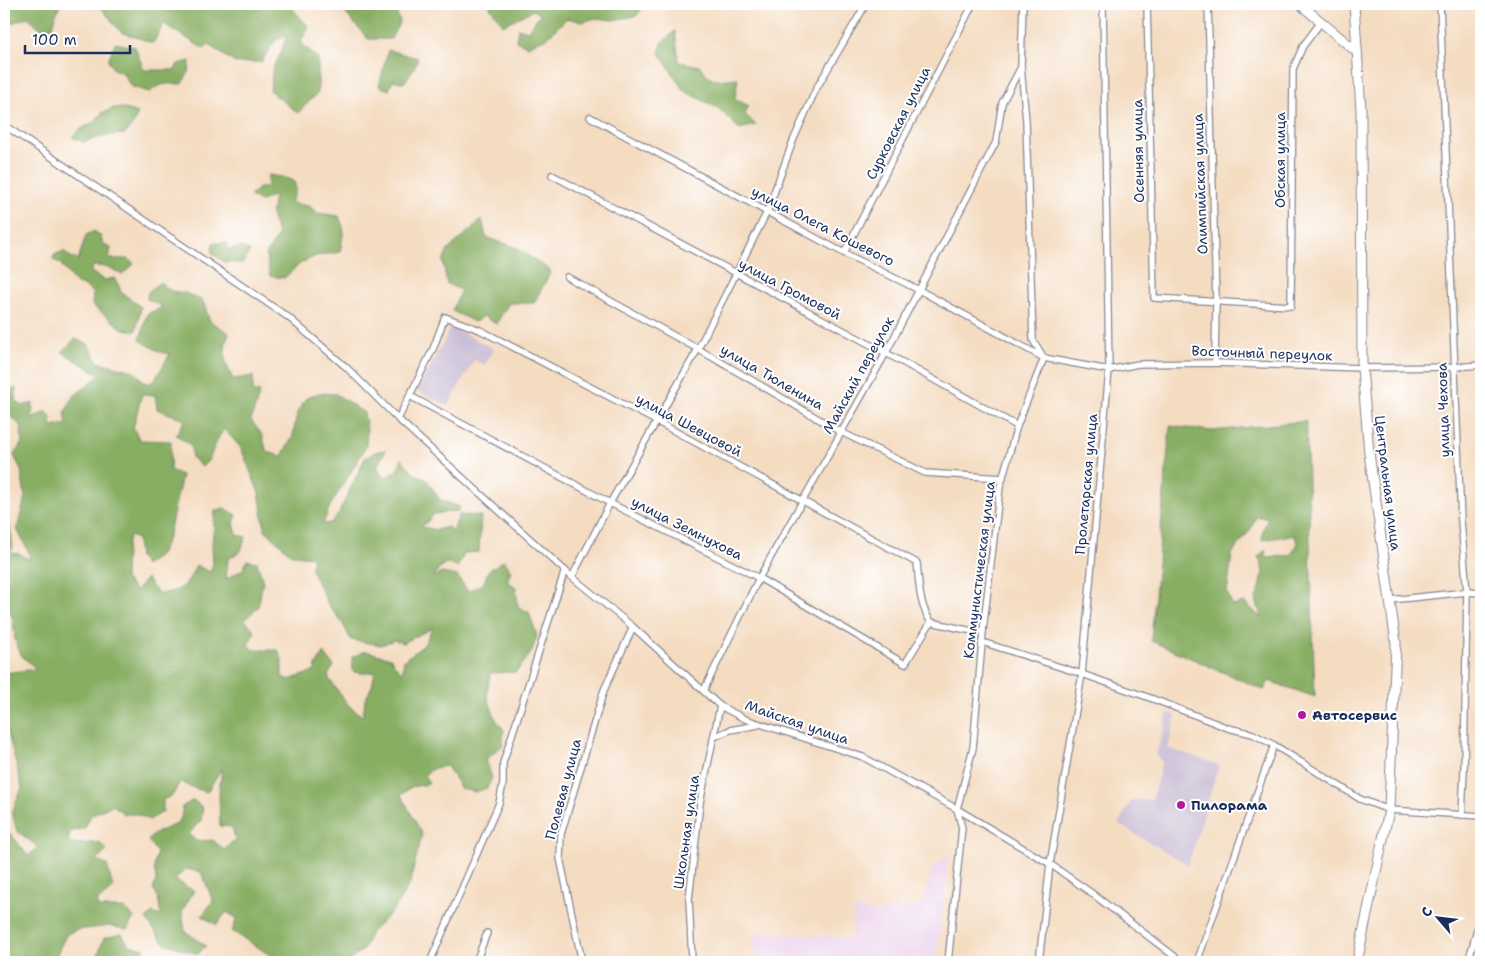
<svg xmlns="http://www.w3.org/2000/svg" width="1485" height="966" font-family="'Shantell Sans',sans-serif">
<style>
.built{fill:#ebd1eb}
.industrial{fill:#cbbfd5}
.forest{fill:#88ae63;stroke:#526e60;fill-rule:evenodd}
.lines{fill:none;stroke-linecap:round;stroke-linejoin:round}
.street-casing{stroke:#888690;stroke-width:8}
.secondary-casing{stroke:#888690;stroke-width:11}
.street{stroke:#fff;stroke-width:5.5}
.secondary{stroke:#fff;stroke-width:9}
.poi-dot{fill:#b5179e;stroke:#fff;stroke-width:2}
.labels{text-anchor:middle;stroke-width:4;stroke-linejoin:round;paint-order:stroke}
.street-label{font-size:14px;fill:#1b2f5e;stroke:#fff}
.poi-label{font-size:14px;font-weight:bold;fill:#1b2f5e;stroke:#fff;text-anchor:start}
</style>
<rect width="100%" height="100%" fill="#fff"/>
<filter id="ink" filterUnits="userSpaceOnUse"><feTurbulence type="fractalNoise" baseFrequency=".02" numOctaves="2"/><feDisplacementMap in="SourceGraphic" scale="10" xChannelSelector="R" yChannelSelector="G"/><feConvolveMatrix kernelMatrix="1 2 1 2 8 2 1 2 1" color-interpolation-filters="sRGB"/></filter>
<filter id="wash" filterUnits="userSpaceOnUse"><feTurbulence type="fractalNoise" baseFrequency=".0096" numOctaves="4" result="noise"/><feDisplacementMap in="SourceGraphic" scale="20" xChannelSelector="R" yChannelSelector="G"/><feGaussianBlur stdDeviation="1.12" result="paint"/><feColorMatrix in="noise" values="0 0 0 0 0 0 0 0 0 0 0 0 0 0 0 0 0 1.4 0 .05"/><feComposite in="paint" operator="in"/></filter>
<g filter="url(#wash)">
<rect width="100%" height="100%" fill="#f4dcc1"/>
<polygon class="built" points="949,855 936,962 755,962 755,932 851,938 855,908 876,913 923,903 932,866 937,865"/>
<g class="industrial">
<polygon points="451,327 494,349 485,365 474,360 448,406 418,391"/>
<polygon points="1168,713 1176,715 1168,748 1219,765 1188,865 1118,824 1132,800 1152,800 1162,762 1156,755"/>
</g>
<g class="forest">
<polygon points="4,4 61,4 56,14 53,27 41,29 28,17 4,26"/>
<polygon points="98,4 288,4 309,27 301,42 318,59 318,93 298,113 270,91 273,67 280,55 287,36 276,40 261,62 235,63 209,45 204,49 164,24 153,43 121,32"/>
<polygon points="356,4 401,4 395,10 400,21 391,39 368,39 346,14"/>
<polygon points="488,4 639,4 641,10 636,16 613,20 596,18 582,22 567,18 547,38 527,46 516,41 518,28 528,31 540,14 533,10 503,25"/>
<path d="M 675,31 L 679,62 L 700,66 C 711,83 719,80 738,78 L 735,99 L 749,106 L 745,114 L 756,125 L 739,129 L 718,108 L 684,91 L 659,52 L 663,42 Z"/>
<path d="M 115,43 L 135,47 L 144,70 L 175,70 L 178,64 L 190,61 L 189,72 L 182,84 C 169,84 160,82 150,92 L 131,87 L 123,73 L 113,69 L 108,60 Z"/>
<polygon points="388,50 418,58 414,68 404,83 393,80 389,90 379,86"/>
<polygon points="114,108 122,108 138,113 134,123 125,134 110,135 83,142 72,137 81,129 94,122 102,113"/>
<polygon points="268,175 282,177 294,181 296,189 291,203 309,206 318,213 339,216 344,230 340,252 316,256 301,263 284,278 270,276 266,255 278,235 271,215 274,195 260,202 250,196 258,188 268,187"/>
<polygon points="482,219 486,237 517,248 551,271 534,303 509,303 496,324 483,316 475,322 452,311 461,290 447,284 443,261 448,250"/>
<path d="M 94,231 L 100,235 L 103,244 L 111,248 L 109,259 L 128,259 L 134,264 L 122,275 C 112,268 105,266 93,266 L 91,272 L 104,280 L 114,278 L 118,284 L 121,292 L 141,307 L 136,331 L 123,329 L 92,305 L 93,294 L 85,286 L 76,284 L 60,263 L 53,260 L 54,255 L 64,251 L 69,256 L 78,260 L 86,235 Z"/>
<polygon points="213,243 227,243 228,250 241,247 250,251 243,263 224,262 212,253"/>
<path d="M 160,282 L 171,291 L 185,293 L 203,301 L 210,321 L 229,333 C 222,351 224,362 233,379 L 253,376 L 253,392 L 260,392 L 251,420 L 262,435 L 267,452 L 282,456 L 293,436 L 297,412 L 306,398 L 319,393 L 336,394 L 364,413 L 367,430 L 366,447 L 330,506 L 323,524 L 331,523 L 339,513 L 365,458 L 375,452 L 386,450 L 377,466 L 383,478 L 396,472 L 402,459 L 413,473 L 426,479 L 440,500 L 460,507 L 458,511 L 434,514 L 422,527 L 436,530 L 448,527 L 453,532 L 459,515 L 481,516 L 479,552 L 465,553 L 457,567 L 445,563 L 433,576 L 442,573 L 457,576 L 468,591 L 484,583 L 488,571 L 504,560 L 511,571 L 507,581 L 516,587 L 518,607 L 529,612 L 537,636 L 531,653 L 516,672 L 490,673 L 487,695 L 495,718 L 504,730 L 502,746 L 486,759 L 492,778 L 487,788 L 476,792 L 461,789 L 447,766 L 434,768 L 424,775 L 429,784 L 411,787 L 401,795 L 422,834 L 410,883 L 394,910 L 371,932 L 363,950 L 348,962 L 281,962 L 232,931 L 237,918 L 226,912 L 217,925 L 202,916 L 213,901 L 201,872 L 185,869 L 175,880 L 194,891 L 182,911 L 185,931 L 206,946 L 198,954 L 164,943 L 146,919 L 152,913 L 161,916 L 158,897 L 153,890 L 156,880 L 154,865 L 157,853 L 148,840 C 151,837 154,834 158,832 C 171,825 184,825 182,807 L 193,800 L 203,808 L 201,820 L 189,834 L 196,841 L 213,840 L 224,850 L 235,839 L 232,827 L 220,826 L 219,792 L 222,768 L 207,792 L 188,786 L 180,781 L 173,795 L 163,800 L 163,812 L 149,820 L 137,814 L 124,814 L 113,805 L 91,815 L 85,828 L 70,832 L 68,842 L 81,844 L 99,842 L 107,850 L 97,861 L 107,865 L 113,888 L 97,902 L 98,908 L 124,908 L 134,917 L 127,930 L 111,926 L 76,930 L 67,934 L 60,947 L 55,962 L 4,962 L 4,933 L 5,932 L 4,928 L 4,837 L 11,834 L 28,856 L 38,847 L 17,831 L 12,812 L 22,788 L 4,717 L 4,673 L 36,669 L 21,655 L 15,640 L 13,619 L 4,598 L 4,524 L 10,527 L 13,548 L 10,553 L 20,554 L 30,560 L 28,551 L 17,529 L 25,498 L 21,470 L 14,455 L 23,441 L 21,434 L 22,427 L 7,413 L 5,402 L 4,403 L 4,392 L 16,388 L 16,400 L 22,406 L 33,403 L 32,419 L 46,411 L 52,419 L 51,427 L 67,424 L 65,412 L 74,396 L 100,375 L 62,352 L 75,339 L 88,344 L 98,362 L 134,371 L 147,384 L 154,381 L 170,354 L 160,352 L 140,340 L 147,314 L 163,307 L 147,299 L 148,292 ZM 142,394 L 155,395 L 157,409 L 185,420 L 176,435 L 191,446 L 192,458 L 202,467 L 209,460 L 217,440 L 224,429 L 241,448 L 259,493 L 265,530 L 292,555 L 313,557 L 311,569 L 317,582 L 328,604 L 343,624 L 351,640 L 381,645 L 394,640 L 403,643 L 432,628 L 424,645 L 404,660 L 402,673 L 394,664 L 391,658 L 366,651 L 352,657 L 353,672 L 363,673 L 375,672 L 372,686 L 365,700 L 363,716 L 350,707 L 329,679 L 328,675 L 334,666 L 324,653 L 316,665 L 315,671 L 289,680 L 282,677 L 282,659 L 278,650 L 254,650 L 248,645 L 255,631 L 245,620 L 258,607 L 263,582 L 257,562 L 247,560 L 243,569 L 226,579 L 228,559 L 241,551 L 246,537 L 237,535 L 234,523 L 237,515 L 224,508 L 215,511 L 212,544 L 213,564 L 210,572 L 196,565 C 185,588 185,589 160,594 L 151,586 L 147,578 L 136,591 L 125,579 C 126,565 124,549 130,536 L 137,539 L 139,557 L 145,566 L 159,556 L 168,538 L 182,475 L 170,470 L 171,441 L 140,440 L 133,428 Z"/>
<path d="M 1306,421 L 1315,697 L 1269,681 L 1264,690 L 1151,641 L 1170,426 L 1212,431 ZM 1256,517 L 1268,517 L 1263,530 L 1262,540 L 1294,535 L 1298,543 L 1291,555 L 1267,558 L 1265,550 L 1258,557 C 1267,569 1261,586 1256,598 L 1261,618 L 1244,602 L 1233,606 L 1227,593 L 1232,554 L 1252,527 Z"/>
<polygon points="122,934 129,945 145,949 141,956 135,962 95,962 104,938"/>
</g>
</g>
<g filter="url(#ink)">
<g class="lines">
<defs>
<g id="street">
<polyline points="1147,4 1154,298 1291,306 1293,69 1303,46 1321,22"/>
<polyline points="1208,4 1216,301 1215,363"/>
<polyline points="1440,4 1461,521 1467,592 1464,770 1462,815"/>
<polyline points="590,117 844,253 919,290 1044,358 1109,370 1138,364 1215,363 1362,368 1454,367 1481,365"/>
<polyline points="4,125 288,317 346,367 398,419 572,577 633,627 720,706 745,719 863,757 957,809 1050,864 1090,892 1182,962"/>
<polyline points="552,175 886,353 1017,426"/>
<polyline points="844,253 973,4"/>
<polyline points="567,277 698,349 841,432 925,473 1003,478"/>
<polyline points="410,396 610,503 759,578 905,664 931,622"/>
<path d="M 398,419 L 433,349 L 445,317 L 480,330 L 656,421 L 917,563 C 919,584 919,605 931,622 L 967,630 L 983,631"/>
<polyline points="572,577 610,503 698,349 767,212 793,141 816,89 866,4"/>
<polyline points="1390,600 1467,592 1481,593"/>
<polyline points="982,642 1082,674 1153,699 1228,728 1253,734 1274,745 1360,799 1389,810 1481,816"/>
<polyline points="704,690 759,578 886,353 996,142 1002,103 1021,67"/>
<polyline points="714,737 730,730 758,725"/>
<polyline points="430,962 499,803 503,784 503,763 565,570"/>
<polyline points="476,962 487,933"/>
<polyline points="582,962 560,858 561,834 604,690 633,627"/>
<polyline points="692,962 689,899 700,803 720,706"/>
<polyline points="948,962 962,828 957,809 973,748 983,631 1000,487 1017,426 1044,358 1033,340 1026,121 1021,67 1023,4"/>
<polyline points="1039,962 1050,864 1082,674 1109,370 1103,4"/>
<polyline points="1197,962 1274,745"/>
<polyline points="1468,962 1481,916"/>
</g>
<g id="secondary">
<polyline points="1300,4 1357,52"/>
<polyline points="1354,4 1361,110 1362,368 1369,453 1396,643 1389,810 1357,962"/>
</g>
</defs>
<use href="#street" class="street-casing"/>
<use href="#secondary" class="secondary-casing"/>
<use href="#street" class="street"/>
<use href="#secondary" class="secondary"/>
</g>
</g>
<g class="poi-dot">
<circle cx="1302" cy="715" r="5"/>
<circle cx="1181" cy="805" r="5"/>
</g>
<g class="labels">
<g class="street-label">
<text transform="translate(898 123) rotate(-63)" y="5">Сурковская улица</text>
<text transform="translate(1138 151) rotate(-91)" y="5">Осенняя улица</text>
<text transform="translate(1280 160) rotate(-90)" y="5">Обская улица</text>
<text transform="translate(1200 184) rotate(-92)" y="5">Олимпийская улица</text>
<text transform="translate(823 226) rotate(27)" y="5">улица Олега Кошевого</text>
<text transform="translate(790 289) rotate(28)" y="5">улица Громовой</text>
<text transform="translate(1262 353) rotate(2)" y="5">Восточный переулок</text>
<text transform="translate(858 375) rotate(-61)" y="5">Майский переулок</text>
<text transform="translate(772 377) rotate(30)" y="5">улица Тюленина</text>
<text transform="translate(1443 410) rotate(-92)" y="5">улица Чехова</text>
<text transform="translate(689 425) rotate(28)" y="5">улица Шевцовой</text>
<text transform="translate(1388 483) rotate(83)" y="5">Центральная улица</text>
<text transform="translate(1086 484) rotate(-85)" y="5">Пролетарская улица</text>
<text transform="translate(687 528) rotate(27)" y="5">улица Земнухова</text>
<text transform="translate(979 570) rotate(-83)" y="5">Коммунистическая улица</text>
<text transform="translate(797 722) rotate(19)" y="5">Майская улица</text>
<text transform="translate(563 789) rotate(-75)" y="5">Полевая улица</text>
<text transform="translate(686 832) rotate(-82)" y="5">Школьная улица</text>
</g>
<g class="poi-label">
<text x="1312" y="720">Автосервис</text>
<text x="1191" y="810">Пилорама</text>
</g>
</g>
<rect width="1485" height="966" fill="none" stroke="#fff" stroke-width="20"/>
<g transform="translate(1438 918) rotate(298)" stroke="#ffffff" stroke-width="4" paint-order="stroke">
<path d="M0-4L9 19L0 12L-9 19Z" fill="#1b2f5e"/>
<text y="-8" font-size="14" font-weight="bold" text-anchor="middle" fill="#1b2f5e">С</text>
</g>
<path d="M25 45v8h105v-8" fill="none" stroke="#1b2f5e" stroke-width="2.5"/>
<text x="32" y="45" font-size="15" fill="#1b2f5e" stroke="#ffffff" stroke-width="4" paint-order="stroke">100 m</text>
</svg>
